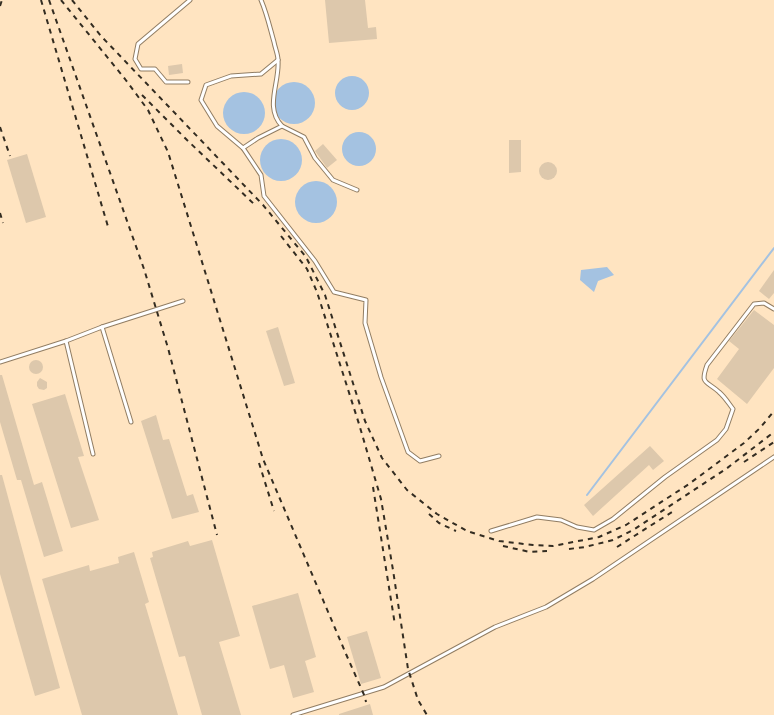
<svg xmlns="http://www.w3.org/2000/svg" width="774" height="715" font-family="'Work Sans',sans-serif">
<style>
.built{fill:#ffe4c1}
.water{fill:#a4c2e1}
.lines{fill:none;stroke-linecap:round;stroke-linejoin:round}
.stream{stroke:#a4c2e1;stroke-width:2}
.building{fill:#ddc8ac}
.lane-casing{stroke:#917d63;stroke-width:5}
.lane{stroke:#fff;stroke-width:3}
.rail{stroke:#332c21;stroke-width:2;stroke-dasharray:5 5;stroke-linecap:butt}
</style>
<rect width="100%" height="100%" fill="#fff2e1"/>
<rect class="built" x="0" y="0" width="774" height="715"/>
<g class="water">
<circle cx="352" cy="93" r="17"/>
<circle cx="294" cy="103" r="21"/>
<circle cx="244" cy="113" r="21"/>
<circle cx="359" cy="149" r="17"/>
<circle cx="281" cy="160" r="21"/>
<circle cx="316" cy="202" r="21"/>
<polygon points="607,267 614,275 598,281 594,292 580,280 581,270"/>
</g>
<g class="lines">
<polyline class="stream" points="587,495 774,248"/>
</g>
<g class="building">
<polygon points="325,0 365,0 368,28 376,27 377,39 329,43"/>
<polygon points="182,64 183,73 169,75 168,66"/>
<polygon points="509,140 521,140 521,172 509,173"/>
<polygon points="323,144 337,160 327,168 315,151"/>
<polygon points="27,154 46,217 26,223 7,160"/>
<circle cx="548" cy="171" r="9"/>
<polygon points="774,270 774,293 769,299 759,291"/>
<polygon points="754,310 774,325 774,368 747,404 717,379 739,349 729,341"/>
<polygon points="278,327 295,383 284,386 266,331"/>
<circle cx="36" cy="367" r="7"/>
<polygon points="0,375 2,375 34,485 42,482 63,551 44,557 21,480 17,480 0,422"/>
<polygon points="40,378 47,382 47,388 44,390 39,389 37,386 37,382"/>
<polygon points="65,394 84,456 78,457 99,520 71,528 32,404"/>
<polygon points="156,415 163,440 169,439 187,496 193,494 199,512 172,519 141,421"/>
<polygon points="650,446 664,461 653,470 649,465 593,516 584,505"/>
<polygon points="0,475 2,475 60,688 35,696 0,574"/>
<polygon points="212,540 240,636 219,642 241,715 202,715 185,656 179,657 150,558 153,557 152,552 188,541 190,546"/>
<polygon points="134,552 149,602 145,604 178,715 82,715 42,579 89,565 90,571 119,563 118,557"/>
<polygon points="298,593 316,657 305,661 314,692 293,698 284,665 270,669 252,606"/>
<polygon points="367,631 381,678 361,684 347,637"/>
<polygon points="370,704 373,715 339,715 339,714"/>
</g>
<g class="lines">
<defs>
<g id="lane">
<path d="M 261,0 C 267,14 270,28 274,42 C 275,48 278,54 278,60 C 280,83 264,107 282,126"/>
<polyline points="278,60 261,74 231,76 206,85 201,100 217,126 243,148 261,175 264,196 315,261 334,292 366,300 365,323 381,377 408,452 420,461 439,456"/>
<polyline points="188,82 166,82 155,69 141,69 135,59 138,44 190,0"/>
<polyline points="243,148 258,138 282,126 304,137 315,158 333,180 357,190"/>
<polyline points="102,327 131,422"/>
<polyline points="66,341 93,454"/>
<polyline points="0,362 66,341 102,327 183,301"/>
<path d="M 491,531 L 537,517 L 561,520 L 577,527 L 594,530 L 613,519 L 665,477 L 717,440 L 726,429 L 733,409 C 729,404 725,397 719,392 C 706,380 700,385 707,365 L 754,304 L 764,303 L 774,309"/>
<polyline points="293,715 384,687 495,627 546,607 593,579 774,457"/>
</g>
</defs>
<use href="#lane" class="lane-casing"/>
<use href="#lane" class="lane"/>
<g class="rail">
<polyline points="41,0 109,230"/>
<polyline points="49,0 144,269 168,348 217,535"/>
<polyline points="61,0 125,79 148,110 168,152 263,459 346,654 365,697 366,702"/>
<polyline points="72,0 101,36 263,205 306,257 325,295 365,421 382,458 407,490 437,514 467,531 499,541 533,545 553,546 599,537 626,525 689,484 744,443 760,428 774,411"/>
<polyline points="0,6 2,0"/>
<polyline points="142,95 187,140 255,205"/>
<polyline points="0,127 10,156"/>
<polyline points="0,213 3,223"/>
<polyline points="281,236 307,269 317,292 359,424 381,499 393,570 408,669 418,700 427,715"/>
<polyline points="744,462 774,442"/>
<polyline points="259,463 274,511"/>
<polyline points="373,487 395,625"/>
<polyline points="429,514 439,523 456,531"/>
<polyline points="503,546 530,552 547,551"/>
<polyline points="617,547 672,512"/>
<polyline points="569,549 585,547 613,540 633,530 726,469 774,432"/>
</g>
</g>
</svg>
